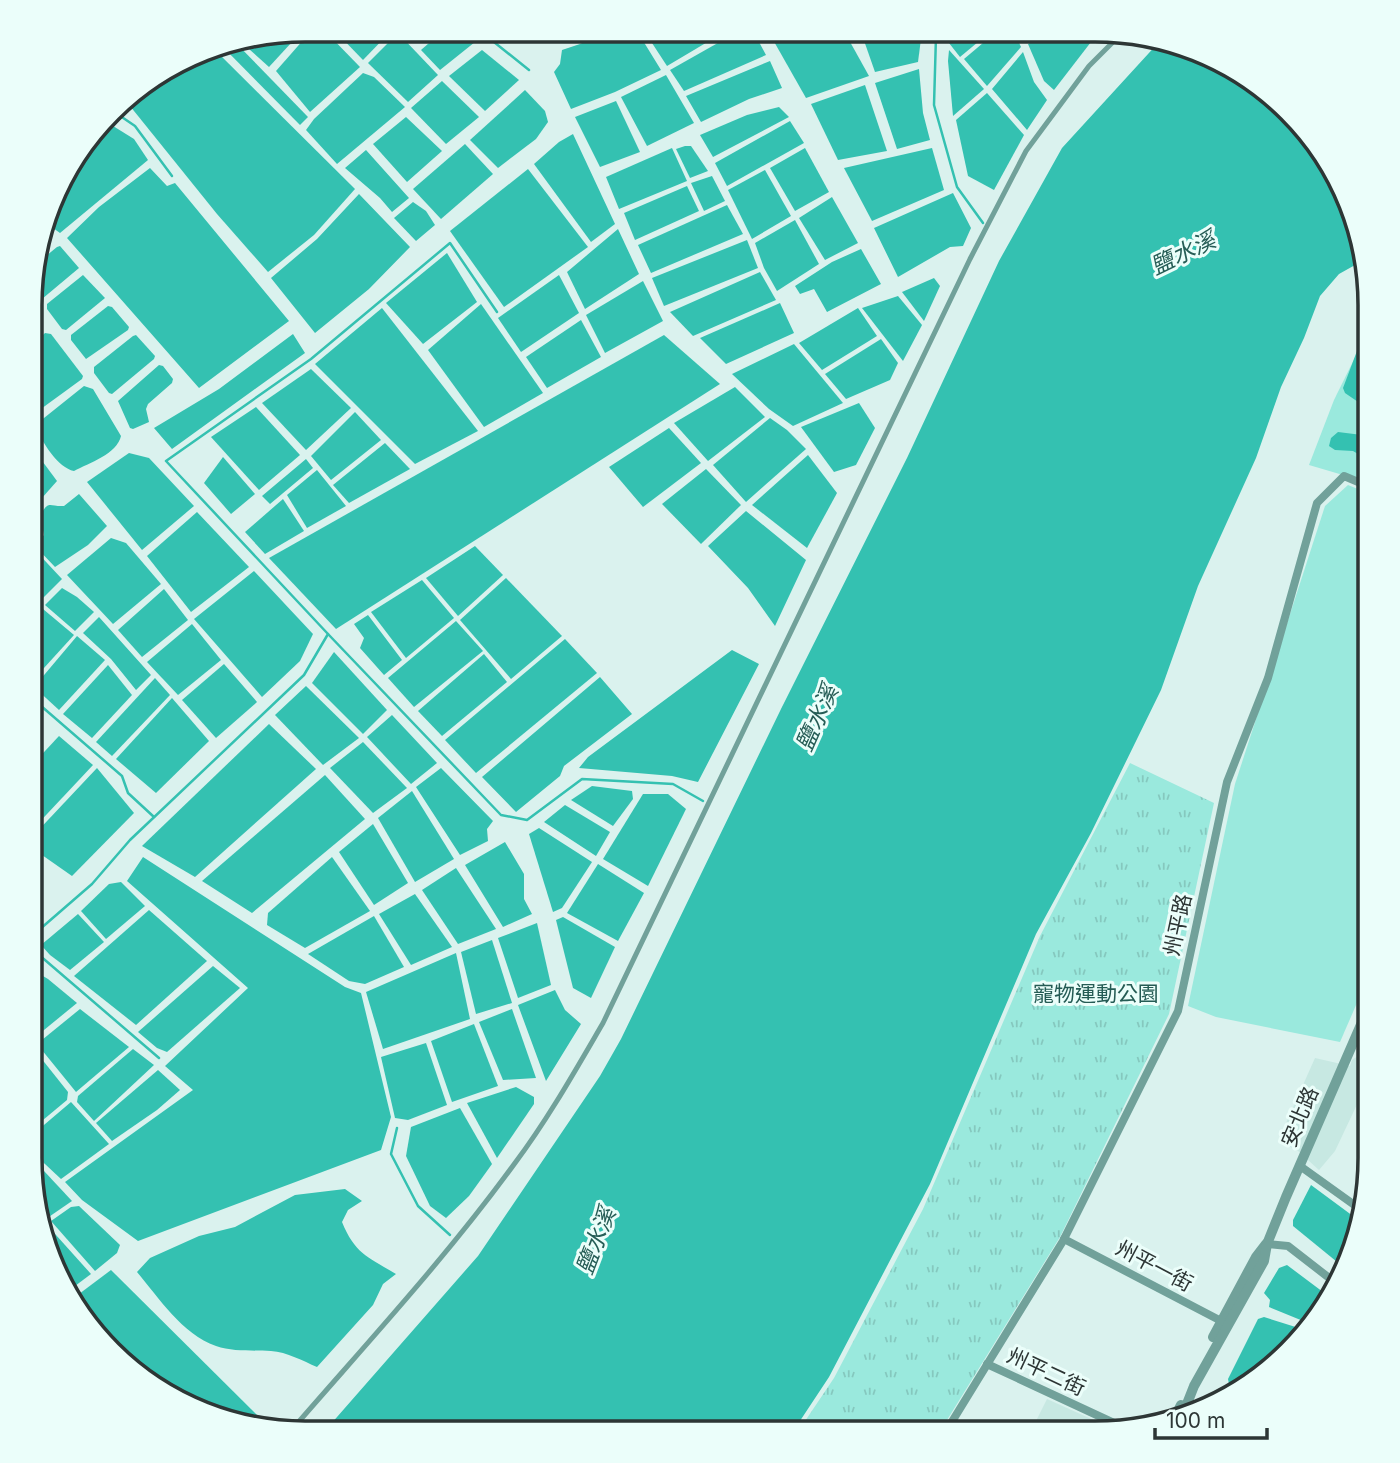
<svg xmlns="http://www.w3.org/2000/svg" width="1400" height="1463" font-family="Inter,'Noto Sans TC',sans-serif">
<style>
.built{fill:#c7e8e2}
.grass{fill:#9ae9dd}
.park{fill:url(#park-tufts)}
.water{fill:#34c1b1}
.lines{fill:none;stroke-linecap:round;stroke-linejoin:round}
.stream{stroke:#34c1b1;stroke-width:2.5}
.pedestrian{stroke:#71a19a;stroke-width:5}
.minor{stroke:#71a19a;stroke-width:8}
.tertiary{stroke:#71a19a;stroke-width:10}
.labels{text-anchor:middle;stroke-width:6;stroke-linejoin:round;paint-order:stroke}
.street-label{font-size:21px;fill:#2d3635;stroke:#ebfefa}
.park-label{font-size:21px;fill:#245b54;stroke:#ebfefa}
.water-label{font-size:23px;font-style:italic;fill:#265d56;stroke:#ebfefa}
.rim{fill:none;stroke:#2d3635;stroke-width:3.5}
</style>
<defs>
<pattern id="park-tufts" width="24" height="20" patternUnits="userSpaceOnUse" patternTransform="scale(1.75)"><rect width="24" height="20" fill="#9ae9dd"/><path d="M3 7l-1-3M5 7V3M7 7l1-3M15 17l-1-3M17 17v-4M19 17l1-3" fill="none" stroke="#85c8be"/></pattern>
</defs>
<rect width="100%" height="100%" fill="#daf2ee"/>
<g class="built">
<polygon points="1362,1053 1370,1055 1370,1077 1335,1151 1319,1170 1297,1150 1278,1141 1315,1058 1350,1066 1352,1060"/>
<polygon points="1047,1399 1118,1431 1030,1433"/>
</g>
<g class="grass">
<polygon points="1370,327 1370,483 1309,465 1334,400"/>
<polygon points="1348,485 1370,494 1370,973 1340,1042 1216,1017 1188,1006 1235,784 1325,506"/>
</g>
<polygon class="park" points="1130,763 1214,803 1169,1014 1060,1237 939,1433 797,1433 834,1378 923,1209 1040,936"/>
<g class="water">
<polygon points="303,30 269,67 240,41"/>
<polygon points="312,30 324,30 360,67 310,112 276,71"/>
<polygon points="334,30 392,30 363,60"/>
<polygon points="444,30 462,30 475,42 440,70 421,50"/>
<polygon points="607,31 637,31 661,70 615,92 571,109 554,72 560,64 562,50 580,44"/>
<polygon points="669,31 726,31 667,66 652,43"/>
<polygon points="739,31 753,31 766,55 684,91 670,70"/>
<polygon points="768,31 844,31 869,76 806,98"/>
<polygon points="922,31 918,62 875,72 861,32"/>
<polygon points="951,32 990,32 960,57 949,43 948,35"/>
<polygon points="996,32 1014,32 1021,47 987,86 964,59"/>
<polygon points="1050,32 1091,32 1091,42 1054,90 1044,81 1028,44"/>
<polygon points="398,33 438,75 408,102 368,63"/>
<polygon points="234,41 308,117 300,125 220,44"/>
<polygon points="1159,42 1233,67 1324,152 1356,217 1364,260 1339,274 1320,296 1304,338 1281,387 1256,458 1198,586 1161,690 1091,833 1036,934 930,1184 829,1377 792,1433 323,1433 478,1256 600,1076 621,1039 781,709 907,458 999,261 1062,148"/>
<polygon points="212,47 355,189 314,235 268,272 217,214 130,106 136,91"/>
<polygon points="482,50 519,80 485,111 449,76"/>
<polygon points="949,50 984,89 953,116 948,61"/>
<polygon points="1023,52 1034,82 1047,100 1027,130 992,89"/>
<polygon points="770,61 782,88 749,99 701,122 686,96"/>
<polygon points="919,69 923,113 930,140 897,149 875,83"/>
<polygon points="363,73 374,77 405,107 337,164 306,130 314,119"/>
<polygon points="666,75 694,123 647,146 621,97"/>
<polygon points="442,81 479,117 446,144 411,108"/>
<polygon points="865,85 887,151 838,160 811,104"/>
<polygon points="525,90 545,111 548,122 536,139 498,168 470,140"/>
<polygon points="987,93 1024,135 994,190 968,176 956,120"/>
<polygon points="616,101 640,152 600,167 575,117"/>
<polygon points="779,107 789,117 713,157 700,135 747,115"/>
<polygon points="406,117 442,151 407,182 373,144"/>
<polygon points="105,121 134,139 148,160 60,233 46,223 67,167"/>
<polygon points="790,121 804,143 727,186 715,163"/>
<polygon points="573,134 615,224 591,242 534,164 559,142"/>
<polygon points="465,144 493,174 441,219 413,189"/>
<polygon points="685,146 691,146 708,171 690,178 676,149"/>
<polygon points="672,148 687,181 619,209 606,177"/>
<polygon points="805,148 829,192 795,211 770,168"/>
<polygon points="932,148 944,190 872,221 844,168"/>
<polygon points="366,150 409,198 392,212 380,198 345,168"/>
<polygon points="150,168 167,186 175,183 289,321 199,388 67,238 99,207"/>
<polygon points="528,169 588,247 504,307 450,231"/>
<polygon points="765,170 791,216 752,239 728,190"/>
<polygon points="712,176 725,201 704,211 691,183"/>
<polygon points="687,186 699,211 635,240 624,213"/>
<polygon points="953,193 971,228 963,246 950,247 898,277 874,228"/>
<polygon points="359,194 410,247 369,289 315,333 271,278 317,239"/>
<polygon points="832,197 858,243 825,260 799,218"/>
<polygon points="413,202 426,211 435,225 416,241 394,218"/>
<polygon points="727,205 743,234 651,273 638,245"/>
<polygon points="795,220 819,264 777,291 764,268 755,243"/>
<polygon points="618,229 639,274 585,309 567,272"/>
<polygon points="747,240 758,268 664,306 652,278"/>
<polygon points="60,246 79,268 42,299 40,299 35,292 35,265 57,247"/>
<polygon points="861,249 881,284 827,312 814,289 800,294 795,286 832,262"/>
<polygon points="447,253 477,302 423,344 386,303"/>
<polygon points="760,272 776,300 693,336 670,312"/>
<polygon points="83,275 105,298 66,330 62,329 47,309 47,304"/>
<polygon points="559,275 579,313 521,352 498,318"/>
<polygon points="934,278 940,286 924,321 902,292"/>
<polygon points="643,281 663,321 605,353 586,315"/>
<polygon points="898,296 922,325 903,361 862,308"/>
<polygon points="780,303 794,333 726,364 700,338"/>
<polygon points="481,304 543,393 484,427 428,350"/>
<polygon points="108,306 112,307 129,327 128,330 86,359 71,340 71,335"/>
<polygon points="382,308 478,431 415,464 315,364"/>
<polygon points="858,308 877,336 822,370 799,343"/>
<polygon points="581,320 601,357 547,388 526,357"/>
<polygon points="45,333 51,334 83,376 82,379 34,414 35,343"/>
<polygon points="293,334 305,353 172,449 154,428 219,389"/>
<polygon points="136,335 155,356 154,359 112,394 109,393 94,373 94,367 133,336"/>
<polygon points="664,335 720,384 336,629 269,558"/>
<polygon points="881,339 898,363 890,380 846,399 825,374"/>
<polygon points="1370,339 1370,416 1364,406 1345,393 1343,388 1360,343"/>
<polygon points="794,344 843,403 793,426 769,409 732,374"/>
<polygon points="159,365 163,366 173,379 172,383 148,404 146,409 149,422 133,429 130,428 118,401"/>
<polygon points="311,369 351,408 306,450 262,403"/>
<path d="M 84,386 L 93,389 L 121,436 C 117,454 89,463 74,471 C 58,468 42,442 36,427 L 39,422 Z"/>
<polygon points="735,387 765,417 708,461 674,423"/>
<polygon points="859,403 875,428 856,465 834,472 801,427"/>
<polygon points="256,407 300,455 259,490 211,437"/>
<polygon points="355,412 381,440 331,480 311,456"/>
<polygon points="770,418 787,430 806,449 746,502 713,465"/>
<polygon points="669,428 701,463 643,507 609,467"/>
<polygon points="1338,432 1370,436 1370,461 1353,451 1335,450 1329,446 1331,438"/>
<polygon points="385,443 410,469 349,503 333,485"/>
<polygon points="34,450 57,481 34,507"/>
<polygon points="129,453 149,458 194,506 142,550 87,482"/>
<polygon points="808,455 837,493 807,548 752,505"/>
<polygon points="223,457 255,494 231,514 204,483"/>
<polygon points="306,459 313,468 270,504 262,496"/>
<polygon points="706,469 741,505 701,544 662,504"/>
<polygon points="317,470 346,506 307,528 287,495"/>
<path d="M 79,494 L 107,526 L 88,545 L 55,567 L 35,546 L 44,535 L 40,516 C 49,499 49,507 64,506 Z"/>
<polygon points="283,499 304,531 265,554 245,532"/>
<polygon points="746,511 806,560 775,626 748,588 708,546"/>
<polygon points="197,512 249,567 191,612 147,556"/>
<polygon points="111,538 126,543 161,584 113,624 67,575"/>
<polygon points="475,546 503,575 458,616 426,578"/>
<polygon points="33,548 62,579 33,608"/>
<polygon points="254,571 313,634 300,661 262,697 194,619"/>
<polygon points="506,578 562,636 511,679 460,620"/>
<polygon points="422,580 454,618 406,658 371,612"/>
<polygon points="62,588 77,597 94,612 75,631 45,605"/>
<polygon points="164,589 188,620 142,657 118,630"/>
<polygon points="43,609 74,635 33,680 33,621"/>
<polygon points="368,615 402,660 384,675 360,648 364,638 354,624"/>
<polygon points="99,617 151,675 136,690 111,659 83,633"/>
<polygon points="456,621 483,651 414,707 388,678"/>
<polygon points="192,624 221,660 178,695 147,662"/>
<polygon points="77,636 105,660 59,710 34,687"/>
<polygon points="565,639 597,673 476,773 445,740"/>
<polygon points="732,650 759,664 698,782 672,776 579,768 588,757"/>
<polygon points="334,652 387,710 363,734 312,683"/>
<polygon points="484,654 507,682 442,736 418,711"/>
<polygon points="224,664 257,702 216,738 182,700"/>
<polygon points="108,665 132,695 92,738 63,714"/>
<polygon points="600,677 632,714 564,766 560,776 516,812 482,777"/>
<polygon points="155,678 170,695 112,756 96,742"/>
<polygon points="306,686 359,738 323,765 275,715"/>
<polygon points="172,698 209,741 156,793 116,759"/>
<polygon points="392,715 437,763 411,784 367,737"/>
<polygon points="269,724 316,769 195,877 142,846"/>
<polygon points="59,736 93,765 32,830 32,765"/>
<polygon points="363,742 407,788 373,813 330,768"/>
<polygon points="97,768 134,813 72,876 32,848 32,837"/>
<polygon points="441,768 493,821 487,829 488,841 460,855 416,787"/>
<polygon points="325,775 365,819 252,913 202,881"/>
<polygon points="592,786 632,791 633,799 613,826 571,800"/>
<polygon points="412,791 454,859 415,882 378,818"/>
<polygon points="643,794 668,794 686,809 648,886 603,859"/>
<polygon points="565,805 610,832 596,856 544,822"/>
<polygon points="373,824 408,883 374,905 339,852"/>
<polygon points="539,828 592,862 562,908 553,912 529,834"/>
<polygon points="505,842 524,874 524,899 532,914 503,927 465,865"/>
<polygon points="143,857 345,987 361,993 391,1117 381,1150 138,1241 82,1200 65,1182 193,1090 165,1066 248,988 127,881"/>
<polygon points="332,857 370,911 305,948 267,925 268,913"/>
<polygon points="598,864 644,893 618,941 567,913"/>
<polygon points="456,868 496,929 458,944 422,890"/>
<polygon points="121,882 145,906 106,939 81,911 109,884"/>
<polygon points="415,894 452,947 411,965 379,914"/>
<polygon points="149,910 207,961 136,1025 74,976"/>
<polygon points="78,914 104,942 70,970 50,955 41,945"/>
<polygon points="374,916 404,967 365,984 349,981 308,954"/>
<polygon points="563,917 615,947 591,998 573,988 556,920"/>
<polygon points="537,923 551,985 518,998 498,938"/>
<polygon points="492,940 512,1003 476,1014 461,952"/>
<polygon points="456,953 470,1019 383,1049 366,992"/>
<polygon points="213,966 240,988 167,1052 157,1048 138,1032"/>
<polygon points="31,969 48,979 77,1003 33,1039 31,1036"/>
<polygon points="555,990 565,1010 581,1024 546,1081 518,1005"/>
<polygon points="80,1009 129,1047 76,1092 37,1044"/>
<polygon points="512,1009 536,1078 503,1080 479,1022"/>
<polygon points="474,1024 498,1086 452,1102 431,1041"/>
<polygon points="426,1043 447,1105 408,1120 395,1118 381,1057"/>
<polygon points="33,1048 68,1092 67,1100 31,1130 31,1049"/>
<polygon points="133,1049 154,1065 94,1121 77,1102 78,1096"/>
<polygon points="158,1070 180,1090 157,1110 112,1141 96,1123"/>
<polygon points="516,1087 534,1097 534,1104 497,1158 467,1103"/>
<polygon points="71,1102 109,1144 61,1179 30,1150 31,1136"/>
<polygon points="460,1108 492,1164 469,1196 446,1218 430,1206 406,1156 411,1127"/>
<polygon points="44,1171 72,1201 40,1223 32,1182"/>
<polygon points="1311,1185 1357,1219 1342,1266 1293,1226 1293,1220"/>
<path d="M 345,1189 L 362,1201 L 348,1210 L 342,1222 C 355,1254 368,1257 396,1274 L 383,1284 L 373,1305 L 317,1367 C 303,1361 287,1352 271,1351 C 253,1350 233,1352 216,1346 C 182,1334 159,1298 137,1272 L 150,1258 L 199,1236 L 235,1227 L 295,1195 Z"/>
<polygon points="79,1206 120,1245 117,1253 95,1271 51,1221 71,1207"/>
<polygon points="47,1225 91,1274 67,1292 45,1247 41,1230"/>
<polygon points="1287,1265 1331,1298 1308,1323 1269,1307 1270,1300 1264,1293 1279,1268"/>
<polygon points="111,1270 269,1427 168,1397 76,1311 71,1300"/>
<polygon points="1264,1317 1302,1329 1248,1387 1242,1390 1230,1389 1228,1379 1258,1319"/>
</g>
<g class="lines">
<g class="stream">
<polyline points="479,30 529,70"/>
<polyline points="939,32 936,36 934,105 957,187 983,223"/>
<polyline points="113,111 135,126 172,176"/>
<polyline points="328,634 501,815 527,820 582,779 673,784 703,801"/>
<polyline points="33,699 122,776 128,793 154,817"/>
<polyline points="32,936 92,884 130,840 304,675 328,634 166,461 311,359 450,243 497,312"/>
<polyline points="31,948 159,1058"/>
<polyline points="397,1128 391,1154 418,1206 450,1235"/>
</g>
<path class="pedestrian" d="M 289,1433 C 366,1344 446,1258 515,1163 C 548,1119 575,1071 603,1023 L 970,259 L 1026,151 L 1089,66 L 1123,32"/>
<g class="minor">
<polyline points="1357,1034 1370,1040"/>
<polyline points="1300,1166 1360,1209"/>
<polyline points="1064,1239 1225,1323"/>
<polyline points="1267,1244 1288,1246 1337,1284"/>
<polyline points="987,1364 1129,1430"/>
<polyline points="945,1433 1063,1241 1178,1011 1227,782 1268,678 1317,503 1344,476 1370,487"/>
</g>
<g class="tertiary">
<polyline points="1213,1337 1256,1257 1266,1244"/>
<polyline points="1181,1419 1194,1386 1264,1261 1267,1244 1286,1197 1370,1004"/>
<polyline points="1173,1421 1181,1405"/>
</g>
</g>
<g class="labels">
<g class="street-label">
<text transform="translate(1178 925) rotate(-78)" y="7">州平路</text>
<text transform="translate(1300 1117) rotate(-67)" y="7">安北路</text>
<text transform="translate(1154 1266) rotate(28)" y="7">州平一街</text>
<text transform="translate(1046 1372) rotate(25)" y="7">州平二街</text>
</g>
<g class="park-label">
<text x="1096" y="1001">寵物運動公園</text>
</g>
<g class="water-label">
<text transform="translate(1183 253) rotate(-26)" y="8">鹽水溪</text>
<text transform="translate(817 718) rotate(-66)" y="8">鹽水溪</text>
<text transform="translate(596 1241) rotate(-69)" y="8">鹽水溪</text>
</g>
</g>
<path d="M0 0H1400V1463H0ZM305 42H1095A263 263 0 0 1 1358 305V1158A263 263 0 0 1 1095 1421H305A263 263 0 0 1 42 1158V305A263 263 0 0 1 305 42Z" fill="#ebfefa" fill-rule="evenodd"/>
<path class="rim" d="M305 42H1095A263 263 0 0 1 1358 305V1158A263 263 0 0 1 1095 1421H305A263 263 0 0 1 42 1158V305A263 263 0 0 1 305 42Z"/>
<path d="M1155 1428v10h112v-10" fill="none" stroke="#2d3635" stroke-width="3.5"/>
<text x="1166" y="1428" font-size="21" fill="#2d3635" stroke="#ebfefa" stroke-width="5" paint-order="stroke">100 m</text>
</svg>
